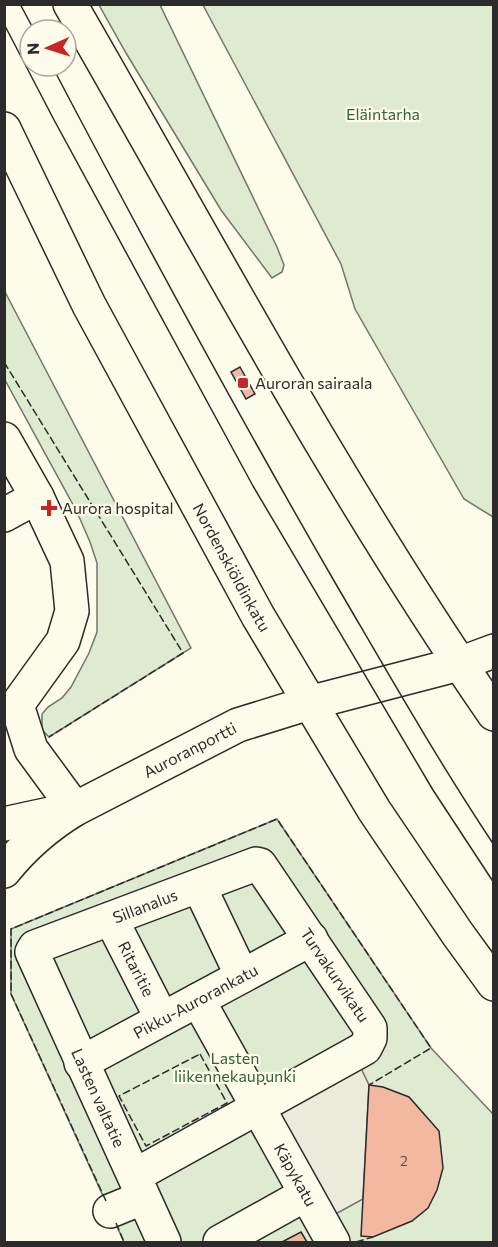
<svg xmlns="http://www.w3.org/2000/svg" width="498" height="1247" font-family="Commissioner,sans-serif">
<style>
.green{fill:#deebd1;stroke:#74746e;stroke-width:1.5}
.parking{fill:#eceadb;stroke:#74746e;stroke-width:1.5}
.building{fill:#f2b8a0;stroke:#2b2b2b;stroke-width:1.5}
.lines{fill:none;stroke-linecap:round;stroke-linejoin:round}
.minor-casing{stroke:#2b2b2b;stroke-width:36}
.major-casing{stroke:#2b2b2b;stroke-width:36}
.minor{stroke:#fdfbea;stroke-width:33}
.major{stroke:#fdfbea;stroke-width:33}
.tram{stroke:#2b2b2b;stroke-width:1.5}
.fence{stroke:#2b2b2b;stroke-width:1.5;stroke-dasharray:8 3;stroke-linecap:butt}
.poi-dot{fill:#c62828;stroke:#fdfbea;stroke-width:2}
.labels{text-anchor:middle;stroke-width:4.5;stroke-linejoin:round;paint-order:stroke}
.number-label{font-size:14px;fill:#5d4e48}
.park-label{font-size:16px;fill:#34623c;stroke:#fdfbea}
.poi-label{font-size:16px;fill:#2b2b2b;stroke:#fdfbea;text-anchor:start}
.street-label{font-size:16px;fill:#2b2b2b;stroke:#fdfbea}
</style>
<rect width="100%" height="100%" fill="#fdfbea"/>
<g class="green">
<polygon points="99,5 160,5 277,247 284,265 282,272 272,278 221,210 126,53"/>
<polygon points="203,5 493,5 493,517 464,499 355,309 341,264"/>
<polygon points="4,290 191,648 49,737 42,730 42,714 48,707 62,698 71,687 89,653 97,632 97,563 90,542 77,512 5,380"/>
<polygon points="277,819 431,1048 493,1114 493,1242 124,1242 11,994 11,929"/>
</g>
<polygon class="parking" points="358,1062 369,1085 363,1199 332,1216 277,1118 281,1105"/>
<g class="building">
<polygon points="240,367 255,394 246,399 231,372"/>
<polygon points="369,1085 383,1087 409,1097 439,1131 443,1168 437,1190 428,1208 412,1221 373,1237 361,1236"/>
<polygon points="301,1232 307,1242 282,1242"/>
</g>
<g class="lines">
<defs>
<g id="minor">
<polyline points="4,439 37,497 67,561 72,611 63,641 17,705 31,749 75,809"/>
<polyline points="4,515 37,497"/>
<polyline points="4,824 64,811"/>
<path id="s1" d="M 4,871 C 24,846 47,826 75,809 L 238,725 L 309,703 L 459,664 L 494,651"/>
<polyline points="199,886 242,976"/>
<path id="s2" d="M 111,919 L 162,1019"/>
<path id="s3" d="M 198,1000 L 333,1242"/>
<path id="s4" d="M 81,1063 L 311,939"/>
<path id="s5" d="M 134,1176 L 365,1048 L 370,1038 L 370,1028 L 260,865 L 256,864 L 35,947 L 32,952 L 164,1242"/>
<polyline points="110,1211 137,1200"/>
<polyline points="220,1242 306,1194"/>
</g>
<g id="major">
<path d="M 70,4 C 208,243 337,487 494,714"/>
<path id="s6" d="M 4,129 L 89,305 L 258,616 L 374,810 L 457,933 L 494,984"/>
</g>
</defs>
<use href="#minor" class="minor-casing"/>
<use href="#major" class="major-casing"/>
<use href="#minor" class="minor"/>
<use href="#major" class="major"/>
<g class="tram">
<polyline points="20,4 34,30"/>
<polyline points="4,24 53,118 253,486 433,790 494,883"/>
<path d="M 52,66 C 144,241 238,415 337,586 C 388,673 438,761 494,845"/>
</g>
<g class="fence">
<polyline points="4,362 183,653 49,737"/>
<polygon points="200,1054 227,1103 146,1146 119,1096"/>
<polyline points="106,1201 11,994 11,929 277,819 431,1048 369,1085"/>
<polyline points="116,1223 124,1242"/>
<polyline points="356,1242 373,1237"/>
</g>
</g>
<g class="poi-dot">
<rect x="237" y="377" width="12" height="12" rx="3"/>
<path d="M46 499h6v6h6v6h-6v6h-6v-6h-6v-6h6z"/>
</g>
<g class="labels">
<g class="number-label">
<text x="404" y="1166">2</text>
</g>
<g class="park-label">
<text x="383" y="120">Eläintarha</text>
<text x="235" y="1064">Lasten<tspan x="235" dy="18">liikennekaupunki</tspan></text>
</g>
<g class="poi-label">
<text x="255" y="389">Auroran sairaala</text>
<text x="62" y="514">Aurora hospital</text>
</g>
<g class="street-label">
<text dy="6" stroke="none"><textPath href="#s6" startOffset="494">Nordenskiöldinkatu</textPath></text>
<text dy="6" stroke="none"><textPath href="#s1" startOffset="224">Auroranportti</textPath></text>
<text transform="translate(145 906) rotate(-21)" y="6">Sillanalus</text>
<text dy="6" stroke="none"><textPath href="#s2" startOffset="56">Ritaritie</textPath></text>
<text transform="translate(335 975) rotate(56)" y="6">Turvakurvikatu</text>
<text dy="6" stroke="none"><textPath href="#s4" startOffset="130">Pikku-Aurorankatu</textPath></text>
<text dy="6" stroke="none"><textPath href="#s5" startOffset="888">Lasten valtatie</textPath></text>
<text dy="6" stroke="none"><textPath href="#s3" startOffset="200">Käpykatu</textPath></text>
</g>
</g>
<rect width="498" height="1247" fill="none" stroke="#2b2b2b" stroke-width="12"/>
<g transform="translate(48 48) rotate(267)"><circle r="28" fill="#fdfbea" stroke="#a9a89e" stroke-width="1.5"/>
<path d="M0-4.5L10 22L0 15L-10 22Z" fill="#c62828"/>
<text y="-9" font-size="16" font-weight="bold" text-anchor="middle" fill="#2b2b2b">N</text>
</g>
</svg>
